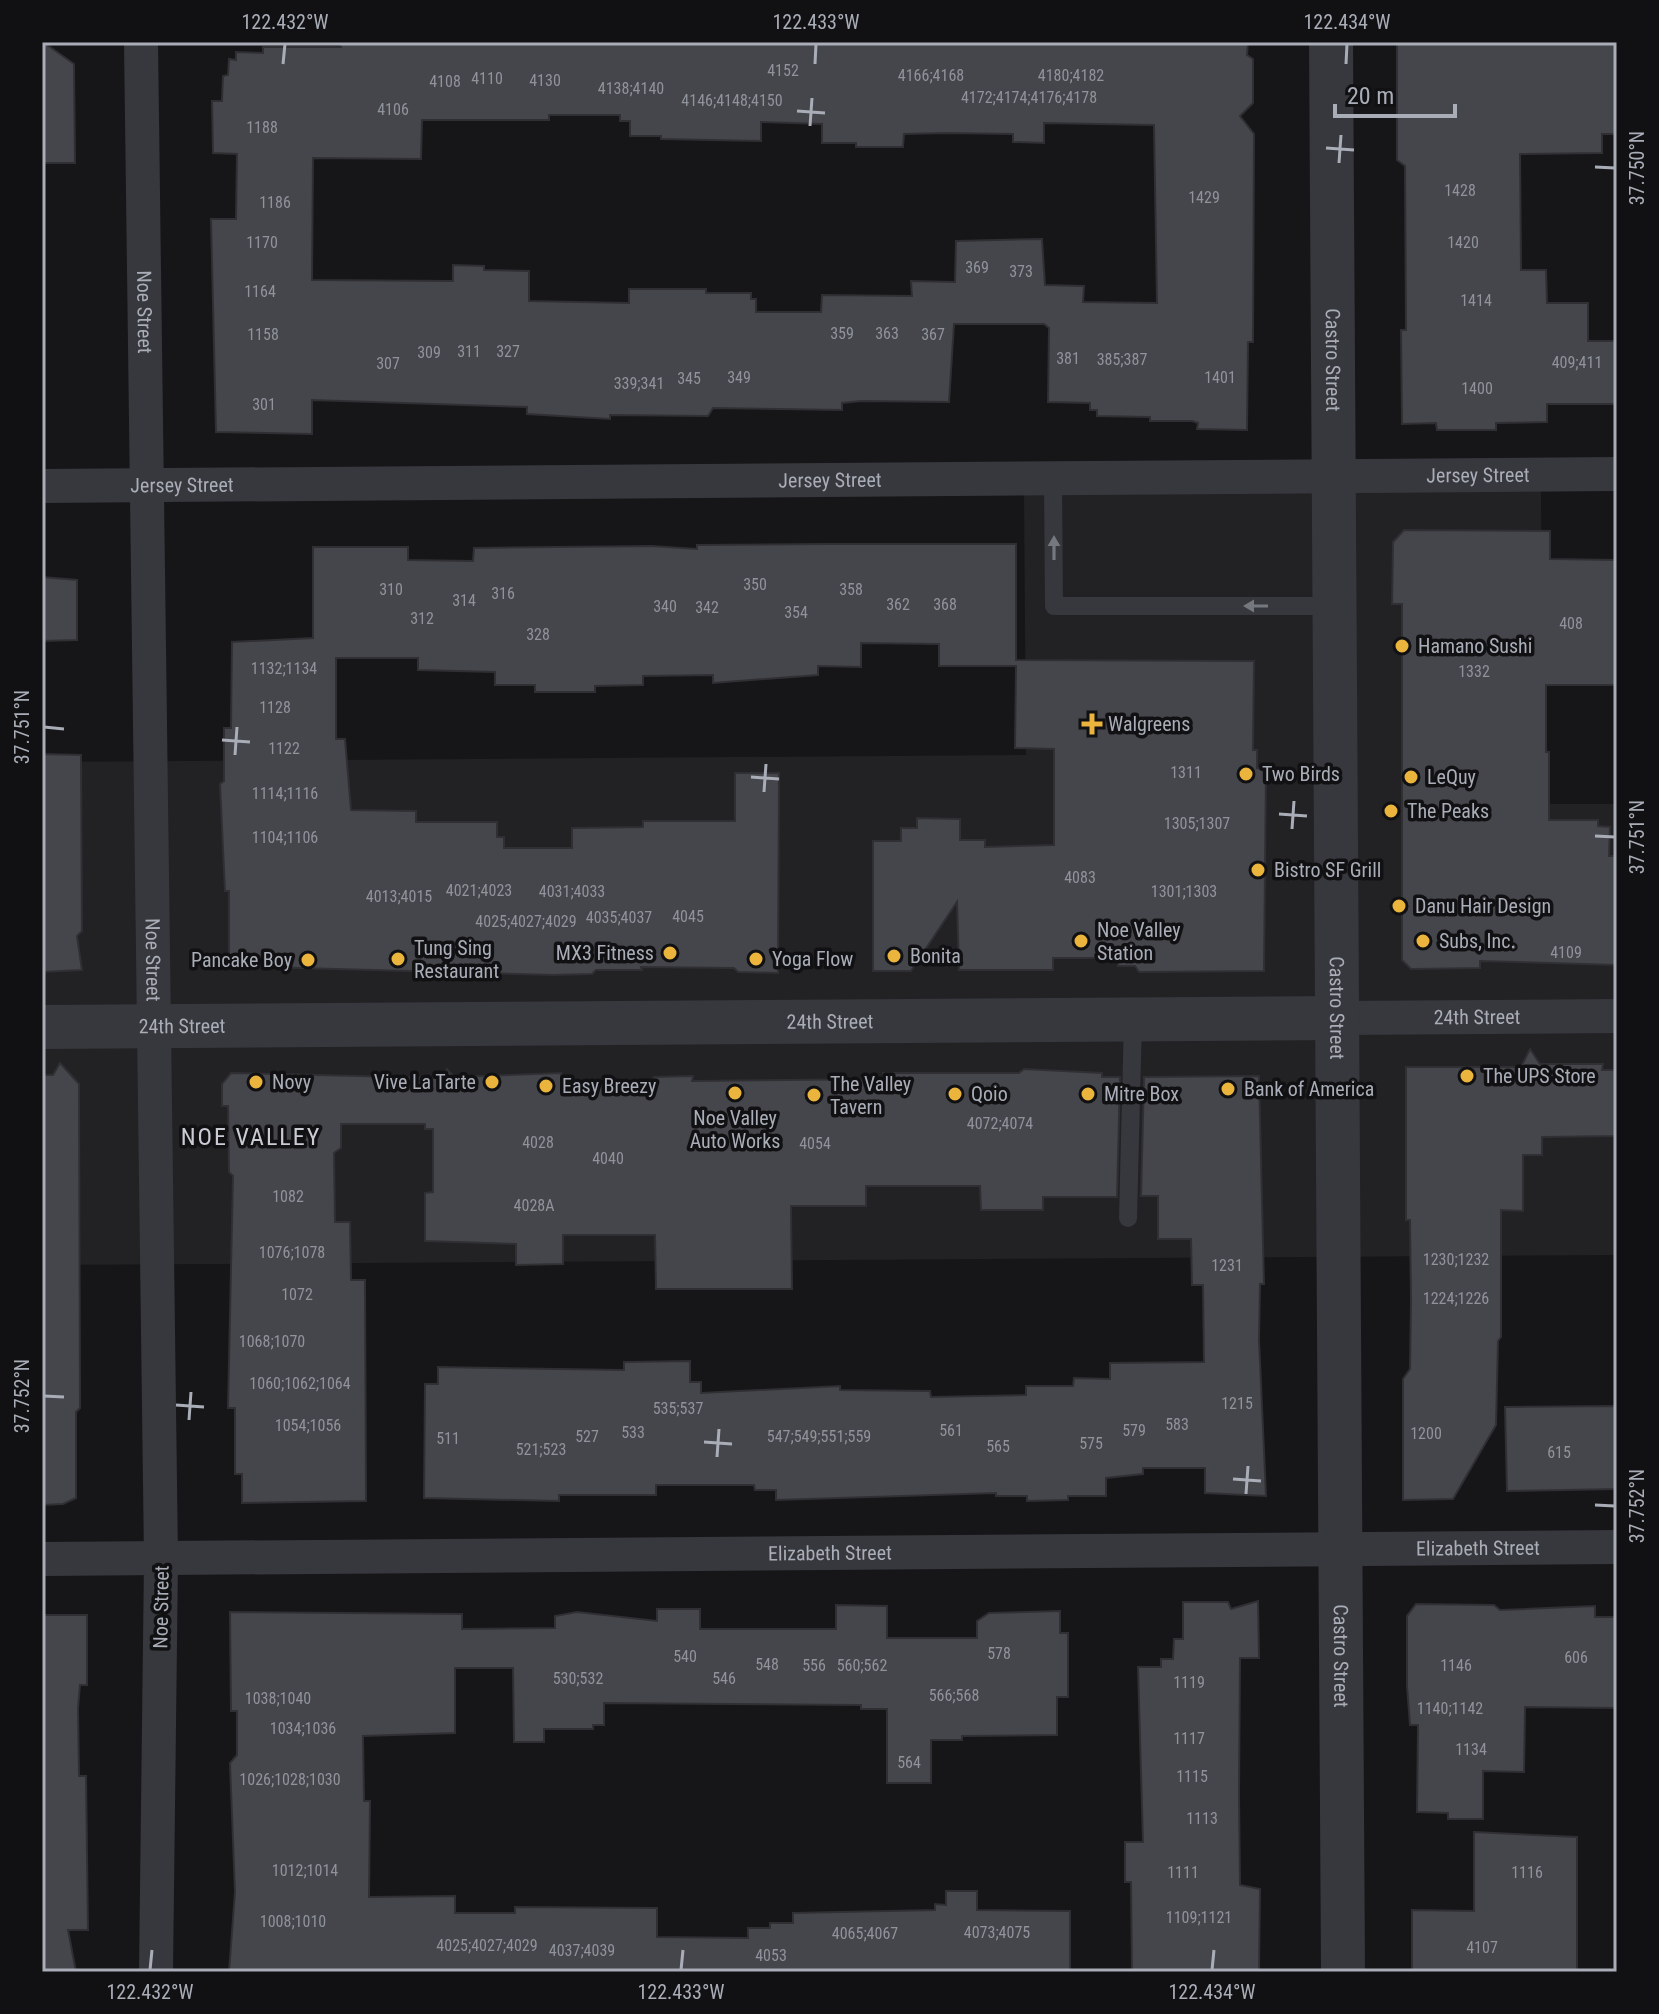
<svg xmlns="http://www.w3.org/2000/svg" width="1659" height="2014" font-family="'Roboto Condensed',sans-serif">
<style>
.built{fill:#222225}
.building{fill:#45464b;stroke:#303034;stroke-width:2;fill-rule:evenodd}
.lines{fill:none;stroke-linecap:round;stroke-linejoin:round}
.service{stroke:#37383d;stroke-width:18}
.minor{stroke:#37383d;stroke-width:34}
.tertiary{stroke:#37383d;stroke-width:44}
.oneway{fill:#767880}
.ticks{fill:none;stroke:#a9adb7;stroke-width:3}
.poi-dot{fill:#eab43d;stroke:#111113;stroke-width:3}
.labels{text-anchor:middle;stroke-width:7;stroke-linejoin:round;paint-order:stroke}
.number-label{font-size:16px;fill:#90939c}
.street-label{font-size:20px;fill:#a9adb7;stroke:#111113}
.poi-label{font-size:20px;fill:#a9adb7;stroke:#111113;text-anchor:start}
.quarter-label{font-size:24px;letter-spacing:2px;fill:#caccd4;stroke:#111113}
.neatline{fill:none;stroke:#a9adb7;stroke-width:3}
.ticks-label{font-size:20px;text-anchor:middle;fill:#a9adb7}
</style>
<rect width="100%" height="100%" fill="#161618"/>
<polygon class="built" points="1541,488 1543,804 1617,804 1617,1255 42,1265 42,762 1026,755 1024,492"/>
<g class="building">
<polygon points="43,42 74,64 75,163 42,163"/>
<path d="M 341,42 L 1248,42 L 1247,55 L 1253,59 L 1253,103 L 1240,116 L 1254,134 L 1253,342 L 1248,342 L 1247,430 L 1197,429 L 1198,423 L 1192,421 L 1150,421 L 1150,417 L 1097,416 L 1097,410 L 1090,410 L 1090,403 L 1048,402 L 1049,328 L 1044,324 L 954,324 L 949,402 L 862,401 L 842,403 L 842,410 L 713,408 L 708,416 L 610,415 L 610,419 L 527,414 L 527,407 L 312,400 L 312,434 L 216,432 L 211,219 L 236,219 L 237,154 L 213,153 L 212,101 L 222,101 L 223,76 L 228,75 L 229,59 L 236,60 L 236,52 L 263,53 L 263,47 L 341,47 ZM 549,115 L 620,115 L 620,121 L 630,121 L 630,136 L 661,136 L 661,139 L 761,141 L 761,122 L 822,124 L 822,143 L 856,143 L 856,147 L 903,147 L 904,134 L 946,133 L 1013,134 L 1013,142 L 1044,143 L 1044,123 L 1154,125 L 1157,303 L 1083,302 L 1084,286 L 1045,285 L 1042,239 L 956,241 L 955,282 L 911,281 L 912,296 L 822,295 L 821,312 L 756,312 L 756,299 L 751,299 L 751,293 L 706,293 L 706,289 L 629,289 L 629,303 L 529,301 L 529,271 L 484,270 L 484,266 L 453,265 L 453,281 L 312,280 L 313,158 L 421,159 L 422,120 L 549,120 Z"/>
<polygon points="1397,42 1617,42 1617,134 1602,134 1602,153 1520,154 1521,270 1546,270 1547,303 1588,303 1588,341 1617,341 1617,404 1547,404 1547,422 1496,423 1496,430 1437,430 1436,423 1402,424 1401,330 1406,330 1405,166 1397,160"/>
<polygon points="1404,530 1550,531 1550,559 1617,560 1617,685 1546,685 1546,752 1549,752 1549,820 1598,820 1598,826 1610,827 1609,856 1617,856 1617,965 1480,961 1480,968 1411,969 1402,960 1402,604 1392,604 1393,542"/>
<polygon points="827,544 1016,544 1016,660 1254,661 1253,750 1257,750 1257,768 1266,769 1264,971 1139,972 1135,966 1118,966 1118,958 1053,958 1053,970 959,970 957,902 911,971 873,971 873,841 901,841 901,828 917,828 917,818 960,819 960,840 985,840 985,847 1054,845 1054,749 1015,748 1016,666 939,666 939,644 861,643 861,667 818,666 818,675 713,683 713,675 643,676 643,685 595,686 595,692 535,692 535,685 495,685 495,672 418,670 418,658 336,658 336,739 345,739 351,810 416,811 416,822 497,822 497,837 504,837 504,848 572,848 572,828 643,827 643,821 735,821 735,773 779,773 778,973 738,972 734,968 641,967 642,970 596,970 592,974 553,975 229,966 229,891 225,891 220,784 224,781 224,728 231,728 232,642 313,638 313,547 408,547 408,560 473,561 474,548 651,546 697,549 697,545"/>
<polygon points="42,577 77,580 77,640 42,641"/>
<polygon points="42,754 81,755 82,931 77,936 82,970 42,972"/>
<polygon points="1530,1049 1540,1064 1603,1064 1602,1070 1617,1070 1617,1136 1542,1137 1542,1155 1523,1155 1523,1211 1501,1210 1501,1337 1498,1341 1496,1425 1453,1499 1403,1500 1403,1379 1410,1369 1411,1302 1410,1220 1406,1220 1406,1067 1521,1067"/>
<polygon points="60,1063 79,1084 80,1408 76,1412 76,1498 63,1504 42,1505 42,1075 53,1075"/>
<polygon points="447,1069 454,1077 561,1073 561,1081 654,1081 654,1077 693,1076 692,1081 883,1079 883,1073 1019,1073 1024,1069 1102,1073 1102,1077 1120,1077 1117,1197 1043,1197 1043,1210 981,1210 980,1186 866,1186 866,1206 791,1206 792,1289 656,1289 655,1235 563,1235 563,1264 516,1265 516,1244 425,1241 425,1193 433,1192 433,1129 425,1129 425,1124 341,1124 341,1148 334,1153 335,1222 350,1222 351,1280 365,1280 366,1501 242,1503 242,1474 235,1474 235,1408 228,1408 233,1176 229,1172 228,1106 222,1106 222,1084 231,1073 439,1078"/>
<polygon points="1259,1076 1264,1284 1260,1284 1259,1340 1266,1496 1205,1493 1205,1468 1143,1468 1143,1474 1106,1478 1106,1496 1068,1496 1068,1500 1027,1501 1027,1496 996,1496 996,1493 776,1500 776,1490 755,1490 754,1485 656,1485 656,1495 559,1495 559,1501 424,1498 425,1384 438,1384 438,1367 624,1370 624,1362 690,1361 690,1382 701,1382 701,1393 840,1386 840,1390 930,1391 931,1397 1026,1395 1026,1386 1073,1386 1074,1378 1110,1379 1110,1363 1204,1362 1203,1285 1192,1285 1191,1239 1158,1239 1158,1196 1141,1196 1144,1077"/>
<polygon points="1616,1406 1617,1489 1507,1491 1505,1407"/>
<polygon points="1258,1601 1259,1658 1240,1658 1239,1795 1240,1885 1260,1889 1259,1972 1132,1972 1131,1882 1125,1882 1125,1842 1143,1842 1138,1667 1161,1667 1161,1659 1173,1659 1174,1639 1183,1639 1183,1602 1228,1602 1231,1609"/>
<polygon points="1416,1604 1494,1605 1500,1610 1595,1606 1595,1617 1617,1617 1617,1708 1525,1707 1524,1772 1483,1771 1483,1819 1448,1819 1448,1813 1417,1812 1418,1725 1410,1725 1407,1686 1407,1616"/>
<polygon points="836,1605 887,1606 887,1638 977,1638 977,1621 989,1613 1060,1611 1060,1633 1068,1633 1068,1697 1057,1697 1057,1735 962,1736 962,1740 931,1740 931,1783 887,1783 887,1709 861,1709 861,1705 604,1703 604,1725 593,1725 593,1729 544,1729 544,1742 514,1742 513,1668 455,1668 455,1733 363,1736 364,1801 370,1801 369,1897 455,1896 455,1913 515,1913 515,1907 657,1908 657,1937 748,1938 748,1928 770,1928 770,1923 793,1923 793,1913 935,1910 935,1904 946,1905 946,1891 977,1891 977,1910 1070,1911 1070,1972 229,1972 235,1892 230,1763 237,1755 237,1711 231,1711 230,1612 462,1614 462,1629 555,1628 555,1616 577,1612 657,1621 657,1609 700,1609 700,1629 836,1629"/>
<polygon points="42,1615 87,1615 87,1685 80,1685 78,1708 79,1776 86,1776 88,1930 68,1930 76,1972 42,1972"/>
<polygon points="1474,1832 1577,1837 1577,1972 1412,1972 1412,1910 1474,1911"/>
</g>
<g class="lines">
<g class="service">
<polyline points="1053,478 1054,606 1334,606"/>
<polyline points="1128,1218 1133,1019"/>
</g>
<g class="minor">
<path id="s1" d="M 141,42 L 161,1559 L 156,1972"/>
<path id="s2" d="M 42,486 L 1617,474"/>
<path id="s3" d="M 1337,1018 L 1617,1016"/>
<path id="s4" d="M 42,1559 L 1617,1547"/>
</g>
<g class="tertiary">
<path id="s5" d="M 1331,42 L 1343,1972"/>
<path id="s6" d="M 42,1027 L 1337,1018"/>
</g>
</g>
<defs><path id="oneway-solid" d="M-6-.8H1V-3.2L6.5 0L1 3.2V.8H-6Z" transform="scale(2)"/></defs>
<g class="oneway">
<use href="#oneway-solid" transform="translate(1054 548) rotate(-90)"/>
<use href="#oneway-solid" transform="translate(1256 606) rotate(-180)"/>
</g>
<path class="ticks" d="M 283,64 L 285,44M 815,64 L 816,44M 1346,64 L 1347,44M 797,111 L 825,113M 810,126 L 812,98M 1326,148 L 1354,150M 1339,163 L 1341,135M 1595,167 L 1615,168M 44,727 L 64,729M 222,740 L 250,742M 235,755 L 237,727M 751,777 L 779,779M 764,792 L 766,764M 1279,814 L 1307,816M 1292,829 L 1294,801M 1595,836 L 1615,837M 44,1396 L 64,1397M 176,1405 L 204,1407M 189,1420 L 191,1392M 704,1442 L 732,1444M 717,1457 L 719,1429M 1233,1479 L 1261,1481M 1246,1494 L 1248,1466M 1595,1505 L 1615,1506M 150,1970 L 152,1950M 681,1970 L 683,1950M 1212,1970 L 1214,1950"/>
<g class="poi-dot">
<circle cx="1402" cy="646" r="8"/>
<path d="M1088 712h8v8h8v8h-8v8h-8v-8h-8v-8h8z"/>
<circle cx="1246" cy="774" r="8"/>
<circle cx="1411" cy="777" r="8"/>
<circle cx="1391" cy="811" r="8"/>
<circle cx="1258" cy="870" r="8"/>
<circle cx="1399" cy="906" r="8"/>
<circle cx="1081" cy="941" r="8"/>
<circle cx="1423" cy="941" r="8"/>
<circle cx="670" cy="953" r="8"/>
<circle cx="894" cy="956" r="8"/>
<circle cx="398" cy="959" r="8"/>
<circle cx="756" cy="959" r="8"/>
<circle cx="308" cy="960" r="8"/>
<circle cx="1467" cy="1076" r="8"/>
<circle cx="256" cy="1082" r="8"/>
<circle cx="492" cy="1082" r="8"/>
<circle cx="546" cy="1086" r="8"/>
<circle cx="1228" cy="1089" r="8"/>
<circle cx="735" cy="1093" r="8"/>
<circle cx="955" cy="1094" r="8"/>
<circle cx="1088" cy="1094" r="8"/>
<circle cx="814" cy="1095" r="8"/>
</g>
<g class="labels">
<g class="number-label">
<text x="783" y="76">4152</text>
<text x="931" y="81">4166;4168</text>
<text x="1071" y="81">4180;4182</text>
<text x="487" y="84">4110</text>
<text x="545" y="86">4130</text>
<text x="445" y="87">4108</text>
<text x="631" y="94">4138;4140</text>
<text x="1029" y="103">4172;4174;4176;4178</text>
<text x="732" y="106">4146;4148;4150</text>
<text x="393" y="115">4106</text>
<text x="262" y="133">1188</text>
<text x="1460" y="196">1428</text>
<text x="1204" y="203">1429</text>
<text x="275" y="208">1186</text>
<text x="262" y="248">1170</text>
<text x="1463" y="248">1420</text>
<text x="977" y="273">369</text>
<text x="1021" y="277">373</text>
<text x="260" y="297">1164</text>
<text x="1476" y="306">1414</text>
<text x="842" y="339">359</text>
<text x="887" y="339">363</text>
<text x="263" y="340">1158</text>
<text x="933" y="340">367</text>
<text x="469" y="357">311</text>
<text x="508" y="357">327</text>
<text x="429" y="358">309</text>
<text x="1068" y="364">381</text>
<text x="1122" y="365">385;387</text>
<text x="1577" y="368">409;411</text>
<text x="388" y="369">307</text>
<text x="739" y="383">349</text>
<text x="1220" y="383">1401</text>
<text x="689" y="384">345</text>
<text x="639" y="389">339;341</text>
<text x="1477" y="394">1400</text>
<text x="264" y="410">301</text>
<text x="755" y="590">350</text>
<text x="391" y="595">310</text>
<text x="851" y="595">358</text>
<text x="503" y="599">316</text>
<text x="464" y="606">314</text>
<text x="898" y="610">362</text>
<text x="945" y="610">368</text>
<text x="665" y="612">340</text>
<text x="707" y="613">342</text>
<text x="796" y="618">354</text>
<text x="422" y="624">312</text>
<text x="1571" y="629">408</text>
<text x="538" y="640">328</text>
<text x="284" y="674">1132;1134</text>
<text x="1474" y="677">1332</text>
<text x="275" y="713">1128</text>
<text x="284" y="754">1122</text>
<text x="1186" y="778">1311</text>
<text x="285" y="799">1114;1116</text>
<text x="1197" y="829">1305;1307</text>
<text x="285" y="843">1104;1106</text>
<text x="1080" y="883">4083</text>
<text x="479" y="896">4021;4023</text>
<text x="572" y="897">4031;4033</text>
<text x="1184" y="897">1301;1303</text>
<text x="399" y="902">4013;4015</text>
<text x="688" y="922">4045</text>
<text x="619" y="923">4035;4037</text>
<text x="526" y="927">4025;4027;4029</text>
<text x="1566" y="958">4109</text>
<text x="1000" y="1129">4072;4074</text>
<text x="538" y="1148">4028</text>
<text x="815" y="1149">4054</text>
<text x="608" y="1164">4040</text>
<text x="288" y="1202">1082</text>
<text x="534" y="1211">4028A</text>
<text x="292" y="1258">1076;1078</text>
<text x="1456" y="1265">1230;1232</text>
<text x="1227" y="1271">1231</text>
<text x="297" y="1300">1072</text>
<text x="1456" y="1304">1224;1226</text>
<text x="272" y="1347">1068;1070</text>
<text x="300" y="1389">1060;1062;1064</text>
<text x="1237" y="1409">1215</text>
<text x="678" y="1414">535;537</text>
<text x="1177" y="1430">583</text>
<text x="308" y="1431">1054;1056</text>
<text x="951" y="1436">561</text>
<text x="1134" y="1436">579</text>
<text x="633" y="1438">533</text>
<text x="1426" y="1439">1200</text>
<text x="587" y="1442">527</text>
<text x="819" y="1442">547;549;551;559</text>
<text x="448" y="1444">511</text>
<text x="1091" y="1449">575</text>
<text x="998" y="1452">565</text>
<text x="541" y="1455">521;523</text>
<text x="1559" y="1458">615</text>
<text x="999" y="1659">578</text>
<text x="685" y="1662">540</text>
<text x="1576" y="1663">606</text>
<text x="767" y="1670">548</text>
<text x="814" y="1671">556</text>
<text x="862" y="1671">560;562</text>
<text x="1456" y="1671">1146</text>
<text x="578" y="1684">530;532</text>
<text x="724" y="1684">546</text>
<text x="1189" y="1688">1119</text>
<text x="954" y="1701">566;568</text>
<text x="278" y="1704">1038;1040</text>
<text x="1450" y="1714">1140;1142</text>
<text x="303" y="1734">1034;1036</text>
<text x="1189" y="1744">1117</text>
<text x="1471" y="1755">1134</text>
<text x="909" y="1768">564</text>
<text x="1192" y="1782">1115</text>
<text x="290" y="1785">1026;1028;1030</text>
<text x="1202" y="1824">1113</text>
<text x="305" y="1876">1012;1014</text>
<text x="1183" y="1878">1111</text>
<text x="1527" y="1878">1116</text>
<text x="1199" y="1923">1109;1121</text>
<text x="293" y="1927">1008;1010</text>
<text x="997" y="1938">4073;4075</text>
<text x="865" y="1939">4065;4067</text>
<text x="487" y="1951">4025;4027;4029</text>
<text x="1482" y="1953">4107</text>
<text x="582" y="1956">4037;4039</text>
<text x="771" y="1961">4053</text>
</g>
<g class="street-label">
<text dy="7" stroke="none"><textPath href="#s1" startOffset="270">Noe Street</textPath></text>
<text dy="7" stroke="none"><textPath href="#s5" startOffset="318">Castro Street</textPath></text>
<text dy="7" stroke="none"><textPath href="#s2" startOffset="1436">Jersey Street</textPath></text>
<text dy="7" stroke="none"><textPath href="#s2" startOffset="788">Jersey Street</textPath></text>
<text dy="7" stroke="none"><textPath href="#s2" startOffset="140">Jersey Street</textPath></text>
<text dy="7" stroke="none"><textPath href="#s1" startOffset="918">Noe Street</textPath></text>
<text dy="7" stroke="none"><textPath href="#s5" startOffset="966">Castro Street</textPath></text>
<text dy="7" stroke="none"><textPath href="#s3" startOffset="140">24th Street</textPath></text>
<text dy="7" stroke="none"><textPath href="#s6" startOffset="788">24th Street</textPath></text>
<text dy="7" stroke="none"><textPath href="#s6" startOffset="140">24th Street</textPath></text>
<text dy="7" stroke="none"><textPath href="#s4" startOffset="1436">Elizabeth Street</textPath></text>
<text dy="7" stroke="none"><textPath href="#s4" startOffset="788">Elizabeth Street</textPath></text>
<text transform="translate(161 1607) rotate(-89)" y="7">Noe Street</text>
<text dy="7" stroke="none"><textPath href="#s5" startOffset="1614">Castro Street</textPath></text>
</g>
<g class="poi-label">
<text x="1418" y="653">Hamano Sushi</text>
<text x="1108" y="731">Walgreens</text>
<text x="1262" y="781">Two Birds</text>
<text x="1427" y="784">LeQuy</text>
<text x="1407" y="818">The Peaks</text>
<text x="1274" y="877">Bistro SF Grill</text>
<text x="1415" y="913">Danu Hair Design</text>
<text x="1097" y="937">Noe Valley<tspan x="1097" dy="23">Station</tspan></text>
<text x="1439" y="948">Subs, Inc.</text>
<text x="414" y="955">Tung Sing<tspan x="414" dy="23">Restaurant</tspan></text>
<text x="654" y="960" text-anchor="end">MX3 Fitness</text>
<text x="910" y="963">Bonita</text>
<text x="772" y="966">Yoga Flow</text>
<text x="292" y="967" text-anchor="end">Pancake Boy</text>
<text x="1483" y="1083">The UPS Store</text>
<text x="272" y="1089">Novy</text>
<text x="476" y="1089" text-anchor="end">Vive La Tarte</text>
<text x="830" y="1091">The Valley<tspan x="830" dy="23">Tavern</tspan></text>
<text x="562" y="1093">Easy Breezy</text>
<text x="1244" y="1096">Bank of America</text>
<text x="971" y="1101">Qoio</text>
<text x="1104" y="1101">Mitre Box</text>
<text x="735" y="1125" text-anchor="middle">Noe Valley<tspan x="735" dy="23">Auto Works</tspan></text>
</g>
<g class="quarter-label">
<text x="251" y="1145">NOE VALLEY</text>
</g>
</g>
<rect width="1659" height="2014" fill="none" stroke="#111113" stroke-width="88"/>
<path d="M1335 104v12h120v-12" fill="none" stroke="#a9adb7" stroke-width="4"/>
<text x="1347" y="104" font-size="24" fill="#a9adb7" stroke="#111113" stroke-width="6" paint-order="stroke">20 m</text>
<rect x="44" y="44" width="1571" height="1926" class="neatline"/>
<g class="ticks-label">
<text x="285" y="29">122.432°W</text>
<text x="816" y="29">122.433°W</text>
<text x="1347" y="29">122.434°W</text>
<text transform="translate(1637 168) rotate(-90)" y="7">37.750°N</text>
<text transform="translate(22 727) rotate(-90)" y="7">37.751°N</text>
<text transform="translate(1637 837) rotate(-90)" y="7">37.751°N</text>
<text transform="translate(22 1396) rotate(-90)" y="7">37.752°N</text>
<text transform="translate(1637 1506) rotate(-90)" y="7">37.752°N</text>
<text x="150" y="1999">122.432°W</text>
<text x="681" y="1999">122.433°W</text>
<text x="1212" y="1999">122.434°W</text>
</g>
</svg>
